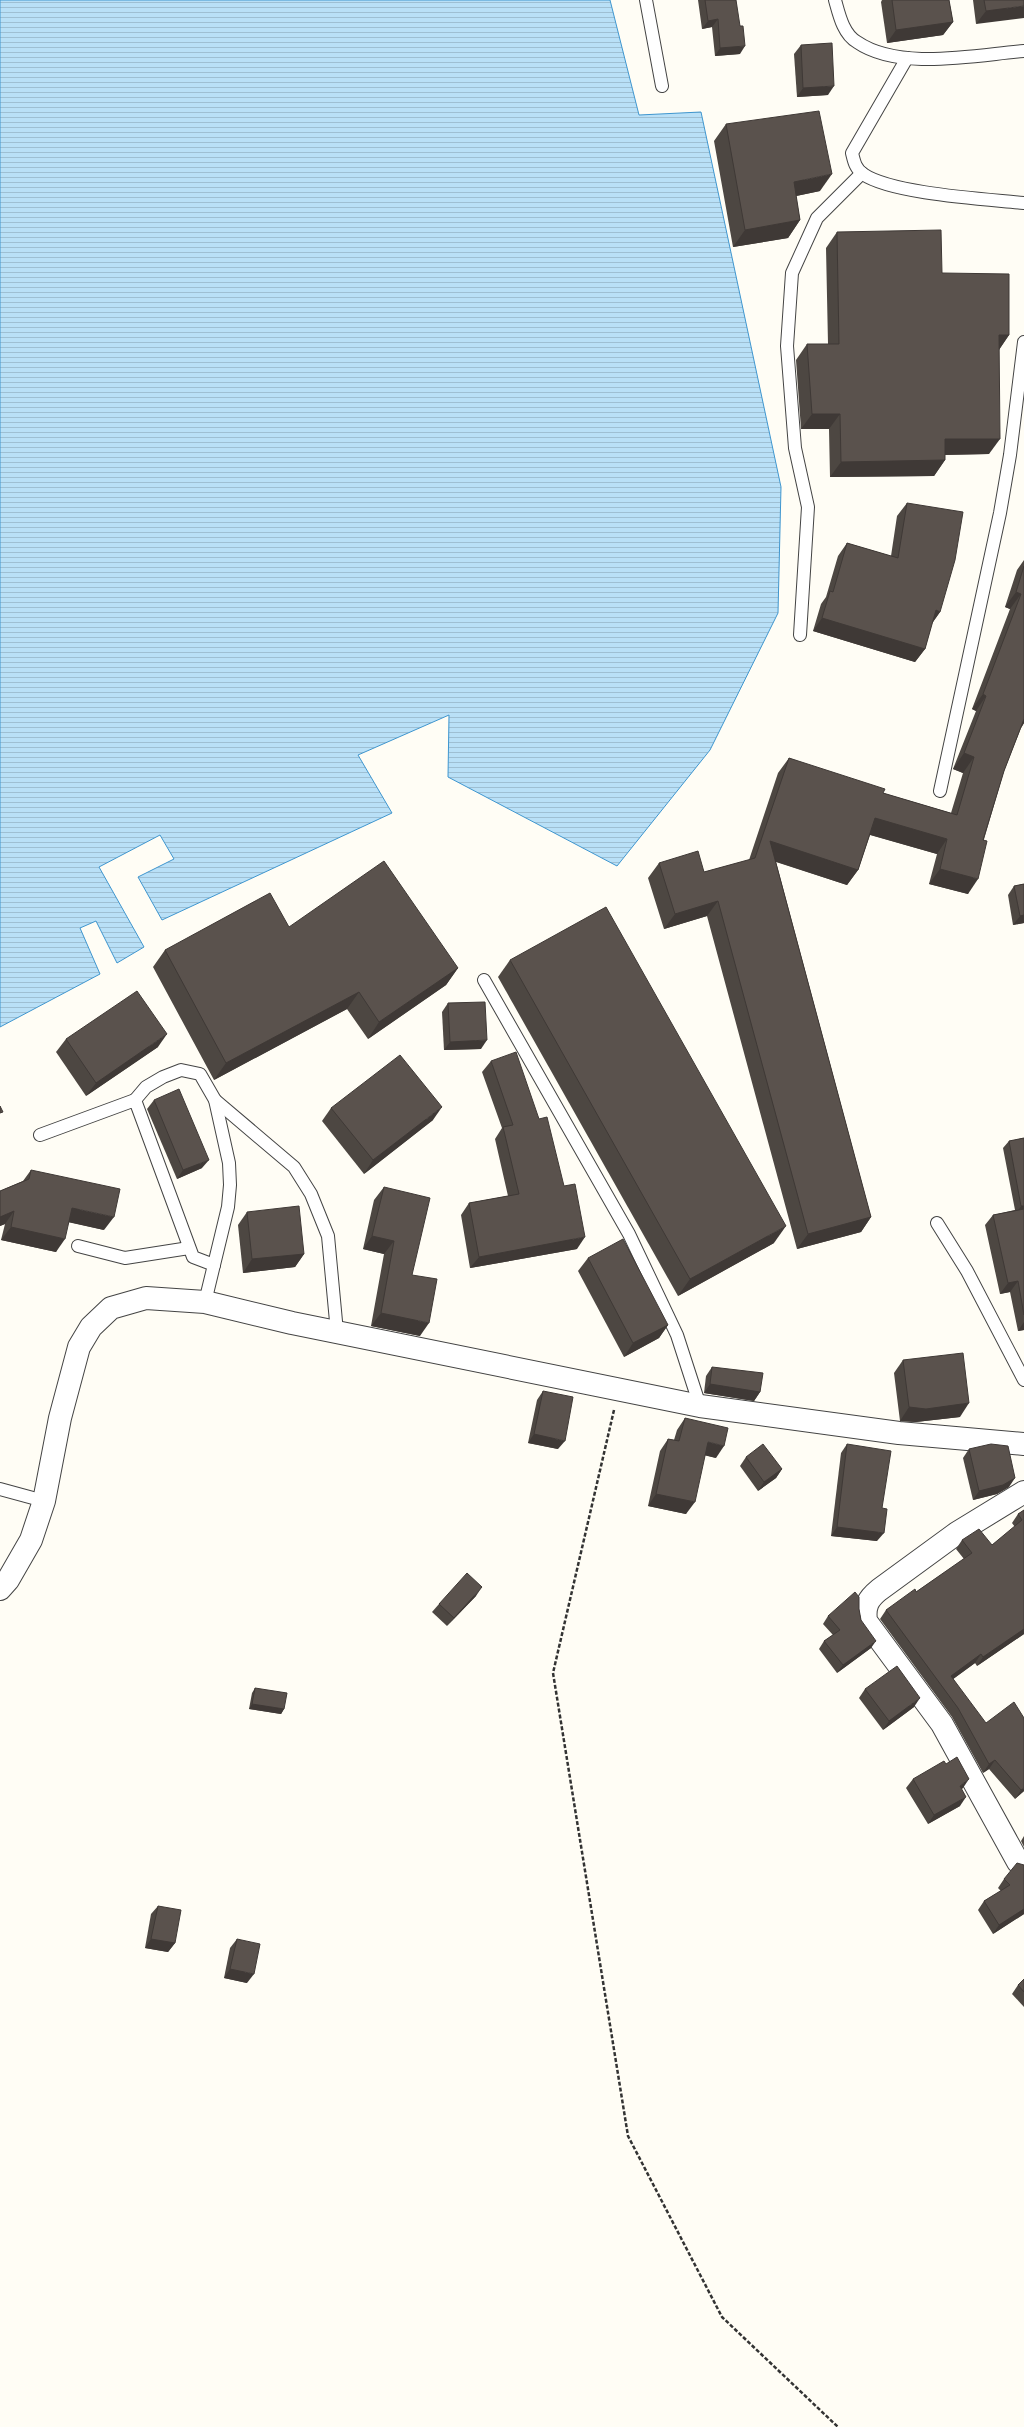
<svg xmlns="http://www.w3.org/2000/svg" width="1024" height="2427" font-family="'Zilla Slab',serif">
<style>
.water{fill:url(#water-rules);stroke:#3f96cf}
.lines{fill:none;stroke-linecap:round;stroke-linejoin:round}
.service-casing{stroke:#444;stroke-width:14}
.minor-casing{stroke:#444;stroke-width:24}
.tertiary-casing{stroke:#444;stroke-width:24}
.path{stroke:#333;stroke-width:2.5;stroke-dasharray:4 2;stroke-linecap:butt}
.service{stroke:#fff;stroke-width:12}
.minor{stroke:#fff;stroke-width:22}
.tertiary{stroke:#fff;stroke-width:22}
.wall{fill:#4d4742}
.shaded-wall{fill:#3f3936}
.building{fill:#5a524d;stroke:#3f3936}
</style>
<defs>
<pattern id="water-rules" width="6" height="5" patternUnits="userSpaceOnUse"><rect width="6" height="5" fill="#b9e0f7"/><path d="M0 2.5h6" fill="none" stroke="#9ebfd3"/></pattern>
</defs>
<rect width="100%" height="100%" fill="#fffdf5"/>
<polygon class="water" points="0,0 610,0 639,115 701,112 781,487 778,613 710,750 617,866 448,777 449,715 358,755 392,813 162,920 138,877 174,859 160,835 99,867 144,947 117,963 96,921 80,928 100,974 0,1027"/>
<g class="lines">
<defs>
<g id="service">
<polyline points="646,0 662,86"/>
<path d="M 835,0 C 839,14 843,34 857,42 C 899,71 975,55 1024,51"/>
<path d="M 907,58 L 852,153 C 854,161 855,168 863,174 C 892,194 986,199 1024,203"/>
<polyline points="800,635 808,507 795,448 787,346 792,273 817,218 862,173"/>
<polyline points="940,791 1000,513 1010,455 1024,342"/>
<polyline points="484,980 629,1234 677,1335 700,1406"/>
<polyline points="135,1100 146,1087 163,1077 181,1070 200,1074 215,1100 229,1163 230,1185 228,1207 205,1302"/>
<polyline points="215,1100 294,1167 311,1194 328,1236 337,1332"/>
<polyline points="40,1135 135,1100 193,1257 214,1265"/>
<polyline points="937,1223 967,1271 1024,1380"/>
<polyline points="78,1246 125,1258 189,1248"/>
<polyline points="0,1489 44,1501"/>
</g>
<path id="minor" d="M 1018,1862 L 942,1724 L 866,1621 C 864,1606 868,1599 879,1590 L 957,1533 L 1024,1492"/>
<polyline id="tertiary" points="0,1589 8,1580 31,1540 44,1501 60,1418 79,1347 91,1327 111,1308 146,1298 205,1302 292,1323 700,1406 899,1433 1024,1444"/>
</defs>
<use href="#service" class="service-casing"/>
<use href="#minor" class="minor-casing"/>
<use href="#tertiary" class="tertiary-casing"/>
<polyline class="path" points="614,1410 553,1673 628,2136 722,2317 838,2427"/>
<use href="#service" class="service"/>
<use href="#minor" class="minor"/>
<use href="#tertiary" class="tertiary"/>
</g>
<g class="wall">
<polygon points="698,0 736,0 740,54 715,56 712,27 702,29"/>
<polygon points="882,0 949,0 953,22 943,35 887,43 881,2"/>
<polygon points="973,0 1024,0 976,24"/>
<polygon points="801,45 828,95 797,97 794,54"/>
<polygon points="726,124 820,191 796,196 800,220 788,238 733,247 714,141"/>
<polygon points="837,232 942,273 1009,335 999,350 989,454 945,455 945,460 934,476 830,477 829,429 801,429 796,360 807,344 828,344 826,248"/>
<polygon points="907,503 940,612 932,623 925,649 915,662 813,631 821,604 826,597 838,556 847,543 891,556 897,516"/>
<polygon points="1024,560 1024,723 1021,728 1004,771 968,894 929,884 937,854 870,835 858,870 847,885 776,862 871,1217 861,1232 797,1249 707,916 664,929 648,878 659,863 704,872 749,860 778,773 789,758 883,793 951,813 963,773 953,769 976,711 972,709 1010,609 1005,607 1017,570"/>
<polygon points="1024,884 1024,923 1013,925 1008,895 1014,886"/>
<polygon points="289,927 458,968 446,985 368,1039 347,1009 214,1080 153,967 165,950"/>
<polygon points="510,960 774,1243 678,1296 498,977"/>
<polygon points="448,1003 481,1049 444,1050 442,1012"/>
<polygon points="66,1039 158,1047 86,1096 56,1052"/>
<polygon points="491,1061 577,1249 470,1268 461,1215 469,1203 508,1196 495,1139 502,1128 482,1072"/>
<polygon points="154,1100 202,1168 177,1179 147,1109"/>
<polygon points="331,1108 433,1120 364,1174 322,1121"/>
<polygon points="1024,1138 1024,1330 1018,1331 1010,1292 1000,1294 985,1225 993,1215 1015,1210 1003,1148 1009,1141"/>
<polygon points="31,1170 104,1230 69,1222 56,1252 1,1240 5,1224 0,1226 0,1191 23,1181"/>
<polygon points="384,1187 412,1275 420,1336 371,1326 384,1254 363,1249 374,1200"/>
<polygon points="247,1212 304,1254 295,1267 243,1273 238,1225"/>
<polygon points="588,1258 668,1325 659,1338 624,1357 578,1271"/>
<polygon points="903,1360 960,1417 916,1422 900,1421 894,1373"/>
<polygon points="712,1367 760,1392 754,1401 704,1393 706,1376"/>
<polygon points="543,1391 558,1449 528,1443 537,1400"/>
<polygon points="685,1418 716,1458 705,1455 686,1514 648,1506 660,1451 668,1439 674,1440 677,1430"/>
<polygon points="847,1444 882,1508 877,1541 831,1536 841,1453"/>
<polygon points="969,1449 1009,1487 997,1494 973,1500 963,1458"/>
<polygon points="746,1457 782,1469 776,1478 758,1491 740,1466"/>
<polygon points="1024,1510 1024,1634 977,1666 975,1663 953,1679 1024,1791 1015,1799 989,1769 983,1773 952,1717 880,1619 886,1610 916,1592 964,1559 956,1549 962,1540 992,1545 1015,1527 1012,1523 1018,1514"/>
<polygon points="476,1596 447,1626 432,1612 439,1604"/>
<polygon points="859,1609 861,1620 871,1648 837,1673 819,1649 824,1641 833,1635 823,1624 828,1616"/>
<polygon points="255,1688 284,1709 281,1714 249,1709 252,1693"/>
<polygon points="865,1689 914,1707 883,1730 859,1698"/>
<polygon points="913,1779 963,1788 961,1789 960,1806 928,1824 906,1788"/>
<polygon points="1024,1836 1024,1847 1021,1841"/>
<polygon points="1024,1865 1024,1914 993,1934 978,1910 984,1901 1001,1891 998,1888 1004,1879"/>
<polygon points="158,1906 175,1943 168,1952 145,1948 151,1914"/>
<polygon points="237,1939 247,1983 224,1978 230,1948"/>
<polygon points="1024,1979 1024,2007 1012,1994 1018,1985"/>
</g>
<g class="shaded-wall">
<polygon points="1024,6 1024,18 976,24 986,11"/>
<polygon points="718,19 712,27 702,29 708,21"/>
<polygon points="953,22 943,35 887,43 896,30"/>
<polygon points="745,46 740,54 715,56 720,48"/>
<polygon points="834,86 828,95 797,97 803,88"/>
<polygon points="832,174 820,191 782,199 794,182"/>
<polygon points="800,220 788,238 733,247 745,230"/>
<polygon points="999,335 1009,335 998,351"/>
<polygon points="812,414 840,414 829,429 801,429"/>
<polygon points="945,439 1000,439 989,454 934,455"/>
<polygon points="945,460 934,476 830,477 841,462"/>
<polygon points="1016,592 1021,594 1010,609 1005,607"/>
<polygon points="936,610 940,612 931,625"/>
<polygon points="822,618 925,649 915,662 813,631"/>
<polygon points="983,694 986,696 976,711 972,709"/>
<polygon points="1024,715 1024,723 1021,728"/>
<polygon points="964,753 974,757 963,773 953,769"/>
<polygon points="875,818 947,839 937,854 864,833"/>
<polygon points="770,841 858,870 847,885 759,856"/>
<polygon points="940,869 978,879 968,894 929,884"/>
<polygon points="718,901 707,916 664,929 675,914"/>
<polygon points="1024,915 1024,923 1013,925 1020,916"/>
<polygon points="458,968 446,985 368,1039 379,1022"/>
<polygon points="359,992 347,1009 214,1080 226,1063"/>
<polygon points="167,1034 158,1047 86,1096 96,1083"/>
<polygon points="487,1040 481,1049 444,1050 450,1042"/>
<polygon points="442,1107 433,1120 364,1174 373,1160"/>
<polygon points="209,1160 202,1168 177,1179 183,1170"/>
<polygon points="1021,1206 1024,1206 1024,1212 1016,1214"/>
<polygon points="72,1208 114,1217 104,1230 63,1221"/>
<polygon points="14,1211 5,1224 0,1226 0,1217"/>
<polygon points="871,1217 861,1232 797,1249 808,1234"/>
<polygon points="786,1226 774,1243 678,1296 690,1279"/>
<polygon points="11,1227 65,1239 56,1252 1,1240"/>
<polygon points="372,1236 394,1241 384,1254 363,1249"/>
<polygon points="585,1237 577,1249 470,1268 479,1257"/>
<polygon points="304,1254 295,1267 243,1273 252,1259"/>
<polygon points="1018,1281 1010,1292 1000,1294 1008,1283"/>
<polygon points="381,1313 429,1323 420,1336 371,1326"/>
<polygon points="1024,1322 1024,1330 1018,1331"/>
<polygon points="668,1325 659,1338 624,1357 633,1343"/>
<polygon points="710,1384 760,1392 754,1401 704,1393"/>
<polygon points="969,1403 960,1417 916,1422 900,1421 909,1407"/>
<polygon points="534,1434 565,1441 558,1449 528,1443"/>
<polygon points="708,1442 724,1446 716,1458 699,1454"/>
<polygon points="782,1469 776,1478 758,1491 764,1482"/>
<polygon points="1015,1478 1009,1487 997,1494 973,1500 979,1491"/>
<polygon points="656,1494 695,1502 686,1514 648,1506"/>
<polygon points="837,1527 884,1533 877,1541 831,1536"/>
<polygon points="482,1587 476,1596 447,1626 454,1618"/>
<polygon points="1024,1629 1024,1634 977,1666 983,1657"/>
<polygon points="876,1641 871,1648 837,1673 843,1665"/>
<polygon points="981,1654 975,1663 945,1685 951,1676"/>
<polygon points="920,1698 914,1707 883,1730 889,1721"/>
<polygon points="252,1704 284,1709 281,1714 249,1709"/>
<polygon points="995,1760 989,1769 983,1773 989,1764"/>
<polygon points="969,1779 963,1788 953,1795 960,1786"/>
<polygon points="1024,1788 1024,1791 1015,1799 1021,1790"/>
<polygon points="966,1797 960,1806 928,1824 934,1815"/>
<polygon points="1024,1909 1024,1914 993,1934 999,1925"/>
<polygon points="151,1939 175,1943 168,1952 145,1948"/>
<polygon points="230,1969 254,1974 247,1983 224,1978"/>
</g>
<g class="building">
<polygon points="705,0 736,0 740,26 743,26 745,46 720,48 718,19 708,21"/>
<polygon points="892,0 949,0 953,22 896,30"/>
<polygon points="984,0 1024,0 1024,6 986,11"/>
<polygon points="832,43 834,86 803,88 801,45"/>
<polygon points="819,111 832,174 794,182 800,220 745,230 726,124"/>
<polygon points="941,230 942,273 1009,274 1009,335 999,335 1000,439 945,439 945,460 841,462 840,414 812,414 807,344 839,344 837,232"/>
<polygon points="907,503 963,512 955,560 940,612 936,610 925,649 822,618 830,591 833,592 847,543 898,558"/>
<polygon points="1024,566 1024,719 1004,771 983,840 987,841 978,879 940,869 947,839 875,818 858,870 770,841 871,1217 808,1234 718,901 675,914 659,863 698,851 704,872 755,858 789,758 885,789 883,793 957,815 974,757 964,753 986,696 983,694 1021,594 1016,592"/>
<polygon points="384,861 458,968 379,1022 359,992 226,1063 165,950 270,893 289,927"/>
<polygon points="1024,884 1024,915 1020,916 1014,886"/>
<polygon points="606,907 786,1226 690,1279 510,960"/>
<polygon points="137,991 167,1034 96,1083 66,1039"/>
<polygon points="485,1002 487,1040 450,1042 448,1003"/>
<polygon points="516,1052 539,1119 547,1117 564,1186 575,1184 585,1237 479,1257 469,1203 519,1194 503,1127 513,1125 491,1061"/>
<polygon points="400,1055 442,1107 373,1160 331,1108"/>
<polygon points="179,1089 209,1160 183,1170 154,1100"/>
<polygon points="0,1106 3,1112 0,1113"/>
<polygon points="1024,1138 1024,1206 1021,1206 1009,1141"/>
<polygon points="31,1170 120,1189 114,1217 72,1208 65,1239 11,1227 14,1211 0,1217 0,1191 29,1179"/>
<polygon points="384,1187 430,1198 412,1275 437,1279 429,1323 381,1313 394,1241 372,1236"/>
<polygon points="299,1206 304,1254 252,1259 247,1212"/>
<polygon points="1024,1209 1024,1315 1018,1281 1008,1283 993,1215"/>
<polygon points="623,1239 668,1325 633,1343 588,1258"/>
<polygon points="963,1353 969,1403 926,1409 909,1407 903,1360"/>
<polygon points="712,1367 763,1373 760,1392 710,1384"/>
<polygon points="543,1391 573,1397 565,1441 534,1434"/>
<polygon points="685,1418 728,1428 724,1446 708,1442 695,1502 656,1494 668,1439 679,1441"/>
<polygon points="763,1444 782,1469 764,1482 746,1457"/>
<polygon points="847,1444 891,1451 882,1508 887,1509 884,1533 837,1527"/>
<polygon points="991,1444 1008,1446 1015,1478 1003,1485 979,1491 969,1449"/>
<polygon points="1024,1510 1024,1629 983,1657 981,1654 951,1676 986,1723 1014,1702 1024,1718 1024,1788 1021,1790 995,1760 989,1764 958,1708 886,1610 915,1589 916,1592 972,1553 962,1540 979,1529 992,1545 1022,1520 1018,1514"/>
<polygon points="467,1573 482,1587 454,1618 439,1604"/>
<polygon points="855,1592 859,1597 859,1609 861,1620 876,1641 843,1665 824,1641 840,1630 828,1616"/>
<polygon points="897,1666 920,1698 889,1721 865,1689"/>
<polygon points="255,1688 287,1693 284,1709 252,1704"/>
<polygon points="957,1757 969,1779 960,1786 966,1797 934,1815 913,1779 944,1761 946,1764"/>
<polygon points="1017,1863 1024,1865 1024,1909 999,1925 984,1901 1010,1885 1004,1879"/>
<polygon points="158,1906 181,1910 175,1943 151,1939"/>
<polygon points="237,1939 260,1944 254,1974 230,1969"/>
<polygon points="1024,1979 1024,1992 1018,1985"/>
</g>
</svg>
